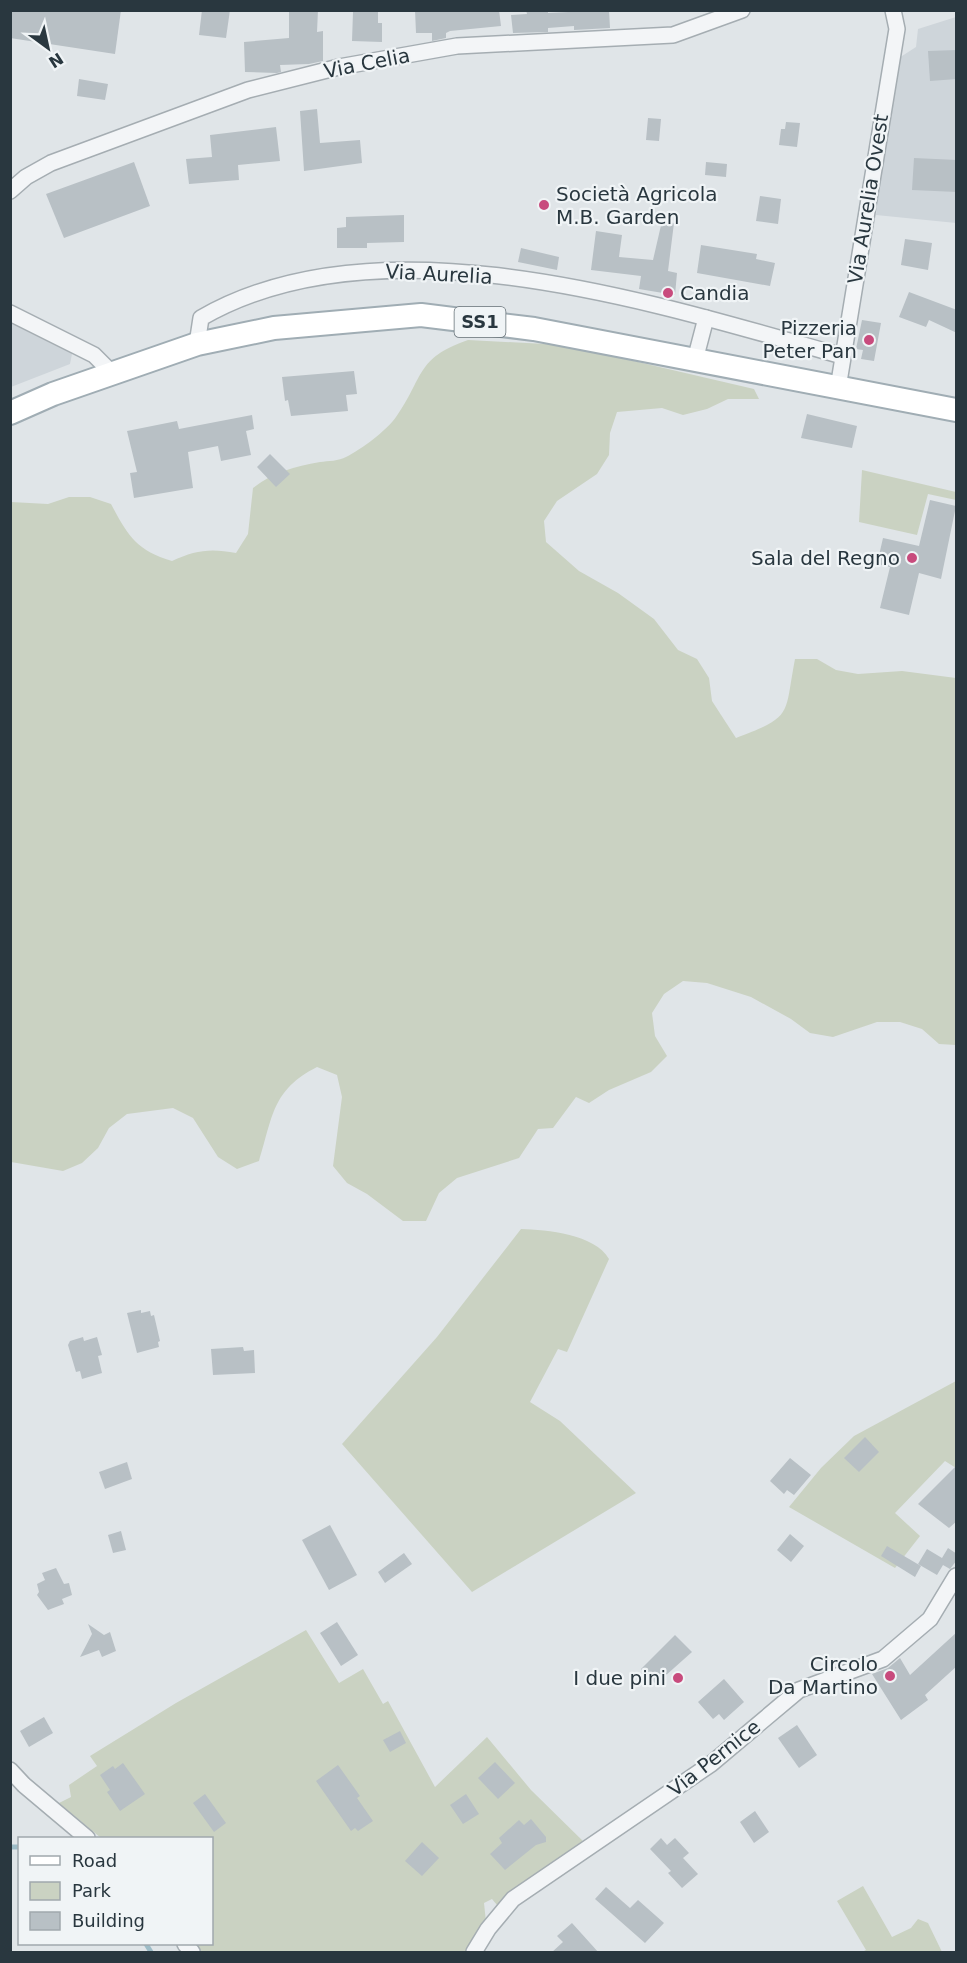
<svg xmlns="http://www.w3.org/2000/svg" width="967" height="1963" font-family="'DejaVu Sans',sans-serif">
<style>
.built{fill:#ced5da}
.green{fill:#cad2c2}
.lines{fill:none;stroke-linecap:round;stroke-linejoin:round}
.stream{stroke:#9dbcc7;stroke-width:5}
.building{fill:#b8c0c5}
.minor-casing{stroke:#a5adb2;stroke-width:18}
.primary-casing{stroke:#a0adb4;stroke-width:26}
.minor{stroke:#f3f5f7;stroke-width:15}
.primary{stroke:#fff;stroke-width:22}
.poi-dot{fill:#c84b7d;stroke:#f0f4f6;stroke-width:2}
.labels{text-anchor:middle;stroke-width:4.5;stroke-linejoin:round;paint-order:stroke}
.shield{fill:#f0f4f6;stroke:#657076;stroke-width:1.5}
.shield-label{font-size:18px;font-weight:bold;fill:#29373f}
.street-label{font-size:20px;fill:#29373f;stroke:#f0f4f6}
.poi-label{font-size:20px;fill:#29373f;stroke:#f0f4f6;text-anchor:end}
</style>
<rect width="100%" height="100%" fill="#e0e5e8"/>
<g class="built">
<polygon points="956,17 956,223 876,215 887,130 899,58 916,47 918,29"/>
<polygon points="10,323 67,345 72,354 70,364 11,387"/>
</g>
<g class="green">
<path d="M 468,340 L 565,345 L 754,389 L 759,399 L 728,399 L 707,409 L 683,415 L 662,408 L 617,412 L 610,433 L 609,455 L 597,474 L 557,501 L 544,521 L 546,542 L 579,571 L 618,593 L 654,619 L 678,650 L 697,659 L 709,678 L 712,701 L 736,738 C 794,716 784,716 795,659 L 817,659 L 836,670 L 858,674 L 902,671 L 956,678 L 956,1045 L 939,1044 L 922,1029 L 900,1022 L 877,1022 L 833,1037 L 810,1033 L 791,1019 L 751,997 L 707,983 L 683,981 L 664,994 L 652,1013 L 655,1036 L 667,1056 L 651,1072 L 609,1090 L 589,1103 L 576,1097 L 553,1128 L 538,1129 L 519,1158 L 457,1178 L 439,1193 L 426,1221 L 403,1221 L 367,1194 L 347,1183 L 333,1166 L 342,1097 L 337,1075 L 317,1067 C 272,1090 273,1116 259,1161 L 237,1169 L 218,1157 L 193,1118 L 173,1108 L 127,1114 L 109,1128 L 98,1148 L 82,1163 L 63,1171 L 11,1162 L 11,502 L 48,504 L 69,497 L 90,497 L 111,504 C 128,536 136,550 172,561 C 195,550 211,548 236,553 L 248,534 L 253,488 C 273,472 294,467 320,462 C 328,461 339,461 346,457 C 362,449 386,431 396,417 C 424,378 415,358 468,340 Z"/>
<polygon points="862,470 956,492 956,500 928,494 917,535 859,522"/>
<path d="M 521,1229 C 547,1230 595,1234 609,1259 L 567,1352 L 558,1349 L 530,1402 L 560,1421 L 636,1493 L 472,1592 L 342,1444 L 437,1337 Z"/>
<polygon points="956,1381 956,1468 945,1461 895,1513 920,1536 895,1568 789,1507 821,1468 854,1436"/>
<polygon points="306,1630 339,1683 363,1669 383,1704 388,1701 435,1787 487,1737 531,1790 586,1844 497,1905 492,1899 484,1903 486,1922 466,1952 202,1952 195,1944 212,1944 212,1838 101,1838 59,1803 71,1797 69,1785 97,1766 90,1756 176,1703"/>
<polygon points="863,1886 892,1937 911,1928 918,1919 928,1923 942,1952 862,1952 866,1950 837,1901"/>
</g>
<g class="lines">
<g class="stream">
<polyline points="10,1847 20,1847"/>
<polyline points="146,1944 151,1952"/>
</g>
</g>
<g class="building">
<polygon points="10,10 121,10 115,54 10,38"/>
<polygon points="202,10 230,10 226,38 199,35"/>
<polygon points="289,10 318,10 317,32 323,31 323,61 309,64 280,65 281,72 277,73 245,72 244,42 289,38"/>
<polygon points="415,10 499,10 501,26 450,31 446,33 446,38 432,41 432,33 416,33"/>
<polygon points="526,10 548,10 548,13 609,10 610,28 574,30 574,26 548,28 548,32 513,33 511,15 527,14"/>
<polygon points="353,12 378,12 378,23 382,23 382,42 352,41"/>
<polygon points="957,50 957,79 930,81 928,51"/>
<polygon points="79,79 108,84 105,100 77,96"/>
<polygon points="317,109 320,143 360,140 362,163 304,171 300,111"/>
<polygon points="648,118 661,119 659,141 646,140"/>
<polygon points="786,122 800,123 797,147 779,145 781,129 785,129"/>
<polygon points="276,127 280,161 238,165 239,180 189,184 186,159 212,157 210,135"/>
<polygon points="914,158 957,160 957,192 912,190"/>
<polygon points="134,162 150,206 64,238 46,194"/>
<polygon points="706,162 727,164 726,177 705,175"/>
<polygon points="760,196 781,199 778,224 756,221"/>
<polygon points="404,215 404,242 367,243 367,248 337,248 337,228 346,227 346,217"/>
<polygon points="662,221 674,223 668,271 677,273 675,295 639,289 641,276 591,270 596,231 622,235 619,257 653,260"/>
<polygon points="905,239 932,243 928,270 901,265"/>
<polygon points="701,245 757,254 756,259 775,263 770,286 697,273"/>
<polygon points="521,248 559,257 557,270 518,262"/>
<polygon points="909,292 957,310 957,333 929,320 926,327 899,317"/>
<polygon points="862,320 881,323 874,361 861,359 863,350 856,349"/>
<polygon points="354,371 357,394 346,395 348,411 291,416 288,400 285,401 282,377"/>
<polygon points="807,414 857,426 852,448 801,438"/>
<polygon points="252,415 254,429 246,431 251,455 221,461 218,446 188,452 193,488 134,498 130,473 137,472 127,431 177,421 179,429"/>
<polygon points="270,454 290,474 276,487 257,467"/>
<polygon points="930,500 956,506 941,579 919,573 909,615 880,608 890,567 877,564 883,538 919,546"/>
<polygon points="141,1310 141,1313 150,1311 151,1316 154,1315 160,1341 158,1342 159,1347 137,1353 127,1313"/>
<polygon points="83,1337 84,1341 97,1337 102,1355 98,1356 102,1373 82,1379 80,1371 76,1372 68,1345 70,1341"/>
<polygon points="243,1347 244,1351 254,1350 255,1373 213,1375 211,1349"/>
<polygon points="865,1437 879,1452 859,1472 844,1458"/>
<polygon points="790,1458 811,1475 794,1495 787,1490 784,1494 770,1481"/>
<polygon points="127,1462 132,1479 105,1489 99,1472"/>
<polygon points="957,1465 957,1521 949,1528 918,1504"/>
<polygon points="330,1525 357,1575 329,1590 302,1540"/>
<polygon points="121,1531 126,1550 113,1553 108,1535"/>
<polygon points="790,1534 804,1546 791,1562 777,1550"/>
<polygon points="887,1546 921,1566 915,1577 881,1556"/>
<polygon points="948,1548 957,1554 957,1560 950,1569 943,1565 937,1575 918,1564 927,1549 942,1558"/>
<polygon points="404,1553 412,1564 385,1583 378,1572"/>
<polygon points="56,1568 64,1584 69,1583 72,1595 62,1599 64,1604 48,1610 37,1595 39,1592 37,1584 45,1580 42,1573"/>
<polygon points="337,1622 358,1655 341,1666 320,1633"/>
<polygon points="88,1624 104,1635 110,1632 116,1651 102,1657 99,1650 80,1657 92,1634"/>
<polygon points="957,1632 957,1666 925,1695 928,1700 901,1720 872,1674 888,1668 900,1658 910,1675"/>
<polygon points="675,1635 692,1652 656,1684 641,1669"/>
<polygon points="724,1679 744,1702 724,1720 719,1714 713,1719 698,1702"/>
<polygon points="44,1717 53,1733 29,1747 20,1731"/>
<polygon points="797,1725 817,1755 799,1768 778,1738"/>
<polygon points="400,1731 406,1743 390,1752 383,1740"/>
<polygon points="495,1762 515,1783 498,1799 478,1778"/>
<polygon points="123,1763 145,1794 120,1811 107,1792 110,1790 100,1775 113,1766 115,1769"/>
<polygon points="338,1765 360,1796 357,1798 373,1821 358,1831 355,1828 351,1831 316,1781"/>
<polygon points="205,1794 226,1823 214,1832 193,1803"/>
<polygon points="466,1794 479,1814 463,1824 450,1805"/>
<polygon points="755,1811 769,1832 754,1843 740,1822"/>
<polygon points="531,1819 546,1837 546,1842 536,1845 505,1870 490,1854 502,1843 499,1838 519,1820 524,1825"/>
<polygon points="661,1838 667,1845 675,1838 689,1853 683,1858 698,1874 682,1888 668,1873 671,1871 650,1849"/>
<polygon points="422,1842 439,1858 422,1876 405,1861"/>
<polygon points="606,1887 630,1908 638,1900 664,1923 645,1943 595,1899"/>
<polygon points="572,1923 599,1953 551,1953 563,1942 557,1936"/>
</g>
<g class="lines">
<defs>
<g id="minor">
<polyline points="10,191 26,177 51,163 248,90 339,67 457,46 673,35 742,10"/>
<polyline points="10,313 94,355 113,374"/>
<path d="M 197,344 L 201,318 C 380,214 658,304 842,356"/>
<polyline points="695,360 706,318"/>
<polyline points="838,388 897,29 893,10"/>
<polyline points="10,1770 24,1785 87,1838"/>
<polyline points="185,1944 192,1952"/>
<polyline points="474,1952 488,1929 513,1899 711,1764 799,1690 883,1659 930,1619 956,1576"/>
</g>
<polyline id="primary" points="10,413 53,394 197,344 274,328 421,315 534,329 956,410"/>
</defs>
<use href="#minor" class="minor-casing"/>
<use href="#primary" class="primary-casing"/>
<use href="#minor" class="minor"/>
<use href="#primary" class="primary"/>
</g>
<g class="poi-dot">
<circle cx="544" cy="205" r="6"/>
<circle cx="668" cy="293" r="6"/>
<circle cx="869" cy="340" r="6"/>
<circle cx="912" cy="558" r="6"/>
<circle cx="890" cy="1676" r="6"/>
<circle cx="678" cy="1678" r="6"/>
</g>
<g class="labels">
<rect class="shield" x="454.5" y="307" width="51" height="30" rx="4.5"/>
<g class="shield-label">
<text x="480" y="328">SS1</text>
</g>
<g class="street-label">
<text transform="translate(367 63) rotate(-11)" y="7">Via Celia</text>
<text transform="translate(868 199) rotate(-81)" y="7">Via Aurelia Ovest</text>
<text transform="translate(439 274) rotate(3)" y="7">Via Aurelia</text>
<text transform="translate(714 1758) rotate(-38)" y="7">Via Pernice</text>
</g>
<g class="poi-label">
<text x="556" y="201" text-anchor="start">Società Agricola<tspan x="556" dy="23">M.B. Garden</tspan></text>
<text x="680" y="300" text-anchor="start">Candia</text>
<text x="857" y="335">Pizzeria<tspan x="857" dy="23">Peter Pan</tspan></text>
<text x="900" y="565">Sala del Regno</text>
<text x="878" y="1671">Circolo<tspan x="878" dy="23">Da Martino</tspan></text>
<text x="666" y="1685">I due pini</text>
</g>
</g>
<rect width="967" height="1963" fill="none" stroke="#29373f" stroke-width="24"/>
<rect x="18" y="1837" width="195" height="108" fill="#f0f4f6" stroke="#a0a8ad" stroke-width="1.5"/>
<rect x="30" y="1856" width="30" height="9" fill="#ffffff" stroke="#a0a8ad" stroke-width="1.5"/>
<text x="72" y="1867" font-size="18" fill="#29373f">Road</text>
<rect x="30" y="1882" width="30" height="18" fill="#cad2c2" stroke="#a0a8ad" stroke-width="1.5"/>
<text x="72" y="1897" font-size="18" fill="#29373f">Park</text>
<rect x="30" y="1912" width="30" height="18" fill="#b8c0c5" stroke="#a0a8ad" stroke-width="1.5"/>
<text x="72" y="1927" font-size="18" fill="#29373f">Building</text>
<g transform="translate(48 48) rotate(147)" stroke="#f0f4f6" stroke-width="4.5" paint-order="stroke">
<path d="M0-4.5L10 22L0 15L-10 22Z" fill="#29373f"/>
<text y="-9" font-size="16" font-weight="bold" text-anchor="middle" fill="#29373f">N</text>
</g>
</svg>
